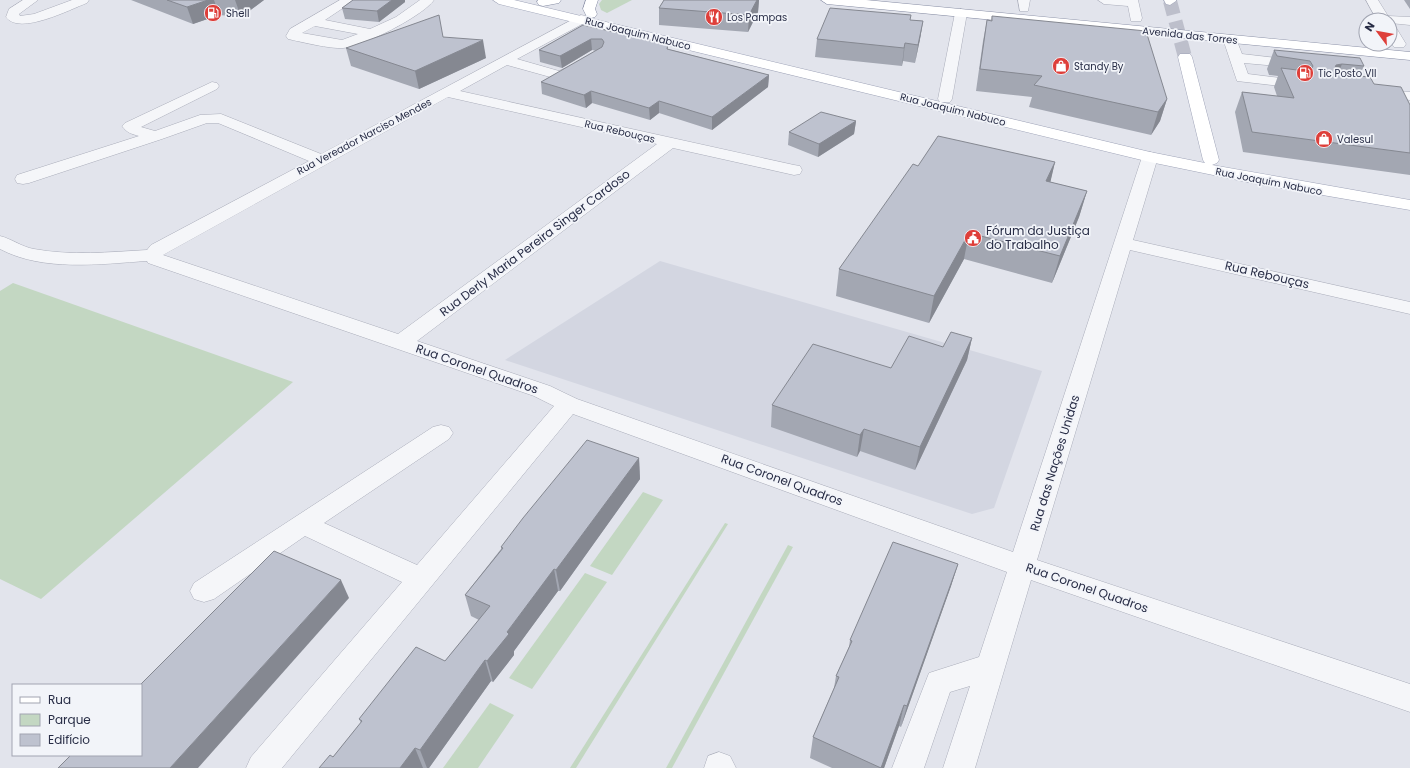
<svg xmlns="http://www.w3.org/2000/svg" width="1410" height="768" font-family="Poppins,sans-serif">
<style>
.built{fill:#d3d6e1}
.green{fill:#c3d7c2}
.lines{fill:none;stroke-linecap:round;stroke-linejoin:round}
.major-tunnel{stroke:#bdbfcb;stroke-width:14;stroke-dasharray:14 7;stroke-linecap:butt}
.minor-casing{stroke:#aaadba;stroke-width:1}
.major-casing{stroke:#a0a5b9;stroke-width:1}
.highway-casing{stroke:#878da4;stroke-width:1}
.minor{fill:#f5f6f9;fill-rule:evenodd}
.major{fill:#fff;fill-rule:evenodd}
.highway{fill:#fff;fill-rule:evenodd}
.wall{fill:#a3a7b2}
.shaded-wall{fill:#858891}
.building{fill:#bec2cf;stroke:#858891}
.labels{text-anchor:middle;stroke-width:3.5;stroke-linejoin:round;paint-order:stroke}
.far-poi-label{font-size:10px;fill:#282d46;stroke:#f2f4f9;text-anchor:start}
.far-street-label{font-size:10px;fill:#282d46;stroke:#f2f4f9}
.poi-label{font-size:12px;fill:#282d46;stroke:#f2f4f9;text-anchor:start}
.street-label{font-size:12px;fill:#282d46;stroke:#f2f4f9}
</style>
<rect width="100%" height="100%" fill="#e2e4ec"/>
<polygon class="built" points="660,261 1042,371 994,508 972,514 505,360"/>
<g class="green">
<polygon points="602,0 632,0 607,13 601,10 599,4"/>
<polygon points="13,283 293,382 41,599 0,579 0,291"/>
<polygon points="643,492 663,500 612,575 590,566"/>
<polygon points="725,523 728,524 576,768 570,768"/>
<polygon points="788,545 793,547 672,768 666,768"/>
<polygon points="585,573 607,582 532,689 509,678"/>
<polygon points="490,703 514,715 478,768 443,768"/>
</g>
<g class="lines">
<polyline class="major-tunnel" points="1170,1 1185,57"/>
<defs>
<g id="minor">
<path d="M 23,0 L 38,0 L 19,14 L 20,16 L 34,14 L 72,0 L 89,0 L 87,3 C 71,9 19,36 6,17 L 9,9 Z"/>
<path d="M 340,0 L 355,0 L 325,20 L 370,29 L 396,17 L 420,0 L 434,0 C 423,16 362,47 343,48 C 330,49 302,42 288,39 L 286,36 L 290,29 ZM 315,26 L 358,34 L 342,40 L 302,33 Z"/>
<polygon points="1018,0 1030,0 1028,11 1020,11"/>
<polygon points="1098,0 1138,0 1142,18 1141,21 1131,21 1128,6 1104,4"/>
<polygon points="1366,0 1378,0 1388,16 1410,17 1410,25 1390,23 1390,20 1377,20"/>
<polygon points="961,9 967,13 952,99 950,102 940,102 938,99 955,13"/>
<path d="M 581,15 L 586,16 L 587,19 L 586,22 L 517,59 L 559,71 L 580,61 L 585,62 L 587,65 L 585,68 L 561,80 L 507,65 L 460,91 L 794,165 L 800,166 L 802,170 L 800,174 L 794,175 L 673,148 L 417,341 L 550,386 L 577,399 L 1013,552 L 1142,157 L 1144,154 L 1150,152 L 1156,154 L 1158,157 L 1133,240 L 1410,302 L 1410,314 L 1130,250 L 1037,560 L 1410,684 L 1410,712 L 1031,580 L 975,768 L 943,768 L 970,686 L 950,692 L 924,768 L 892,768 L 929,673 L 979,657 L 1007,572 L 573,414 L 282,768 L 246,768 L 251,757 L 402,582 L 305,536 L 214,599 L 204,602 L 194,599 L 190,591 L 194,583 L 433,427 L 441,425 L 449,427 L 453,433 L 449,439 L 324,523 L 417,565 L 554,406 L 534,396 L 148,263 L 147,261 C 101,264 43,272 0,249 L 0,236 C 12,239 22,247 34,249 C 71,256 110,252 147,250 L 151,245 L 309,161 L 218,123 L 207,123 L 162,139 L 29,183 L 23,184 L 17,183 L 15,179 L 17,175 L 139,136 C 132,134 127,133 122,126 L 125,123 L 212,82 L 217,83 L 219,86 L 217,89 L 141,127 L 155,131 L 200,115 L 221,114 L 321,154 ZM 448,97 L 657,144 L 398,334 L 163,255 Z"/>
<path d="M 1390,25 L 1395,26 L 1406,44 L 1404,47 L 1394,47 C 1389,40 1390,34 1390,25 Z"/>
<polygon points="1230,35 1235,36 1242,54 1304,61 1306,64 1304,67 1299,68 1244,63 1248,74 1297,80 1302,81 1304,84 1302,87 1297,88 1237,81 1223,39 1225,36"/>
<polygon points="1375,89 1410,92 1410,100 1370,96 1368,93 1370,90"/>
<polygon points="719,752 730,756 736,768 704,768 708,756"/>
</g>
<g id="major">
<polygon points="493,0 514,0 1150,152 1205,163 1203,160 1178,57 1180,54 1190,54 1192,57 1219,160 1217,163 1212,165 1410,200 1410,210 1252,183 1150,162 499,4"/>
<polygon points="1164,0 1176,0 1176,1 1170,5 1166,4"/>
</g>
<g id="highway">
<polygon points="538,0 561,0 559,3 543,6 539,5 537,2"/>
<polygon points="586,0 598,0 595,9 597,14 595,17 591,18 587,17 583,9"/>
<polygon points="821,0 866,0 1410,52 1410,60 827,4"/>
</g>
</defs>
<use href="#minor" class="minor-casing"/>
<use href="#major" class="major-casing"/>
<use href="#highway" class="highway-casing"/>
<use href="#minor" class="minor"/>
<use href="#major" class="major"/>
<use href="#highway" class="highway"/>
</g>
<g class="wall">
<polygon points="131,0 264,0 241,17 219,15 193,24"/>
<polygon points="353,0 405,0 405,2 379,22 345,19 342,8"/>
<polygon points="664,0 759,0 758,12 748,32 659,25 659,8"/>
<polygon points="1404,0 1410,0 1410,9"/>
<polygon points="992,16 1167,99 1160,121 1151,135 1029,107 1032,97 976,91 983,41 987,20 991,21"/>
<polygon points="910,20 923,21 920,39 915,63 903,61 902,66 815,57 817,39"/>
<polygon points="583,25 668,44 668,49 769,75 768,87 712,130 659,113 650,120 592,103 586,108 542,94 541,82 596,51 592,50 562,68 540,62 539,50"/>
<polygon points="443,37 486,58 419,89 351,66 346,48"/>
<polygon points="1274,50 1364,66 1359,76 1410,105 1410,175 1243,152 1235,112 1242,92 1277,96 1274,87 1278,76 1269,75 1267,69"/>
<polygon points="856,121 854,134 818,157 788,145 789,132"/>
<polygon points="1055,162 1050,182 1087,191 1079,217 1052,283 964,259 929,323 836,296 839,269 918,166"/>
<polygon points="972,338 967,360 915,470 860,451 857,457 771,427 772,405 891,368 943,347"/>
<polygon points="639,458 640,479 560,591 558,591 514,651 514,655 493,682 491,681 429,768 319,768 333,757 361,723 359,719 445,661 479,620 471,616 465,595 501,549 501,547"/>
<polygon points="958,564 951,586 901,727 899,726 884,768 832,768 810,758 813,737 834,688 836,676 849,647 850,640"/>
</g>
<g class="shaded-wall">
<polygon points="208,0 214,0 219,15 193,24 187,7"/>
<polygon points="235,0 264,0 241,17"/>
<polygon points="392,0 405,0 405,2 379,22 377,11"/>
<polygon points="757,0 759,0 758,12 748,32 749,15"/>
<polygon points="923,21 920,39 915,63 918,45"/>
<polygon points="591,39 592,50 562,68 560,56"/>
<polygon points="483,40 486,58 419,89 415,71"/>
<polygon points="905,43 903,61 902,66 904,48"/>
<polygon points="1342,64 1334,83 1328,84 1336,65"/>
<polygon points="769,75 768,87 712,130 712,117"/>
<polygon points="591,91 592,103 586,108 584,95"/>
<polygon points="1167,99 1160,121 1151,135 1158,112"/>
<polygon points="659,101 659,113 650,120 649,108"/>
<polygon points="856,121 854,134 818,157 819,144"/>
<polygon points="1055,162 1049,188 1046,181"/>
<polygon points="1087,191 1079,217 1052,283 1060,256"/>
<polygon points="969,233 964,259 929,323 934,296"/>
<polygon points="972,338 967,360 915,470 920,447"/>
<polygon points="864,429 860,451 857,457 860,435"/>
<polygon points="639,458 640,479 560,591 556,570"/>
<polygon points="958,564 951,586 901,727 907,706"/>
<polygon points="554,569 558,591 514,651 514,655 493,682 487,661 507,632"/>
<polygon points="341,580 349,598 198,768 170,768"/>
<polygon points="485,660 491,681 429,768 427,768 420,750"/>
<polygon points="904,705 899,726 884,768 881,768"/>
<polygon points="415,748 423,768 400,768"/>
</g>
<g class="building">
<polygon points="167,0 208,0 187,7"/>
<polygon points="353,0 392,0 377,11 342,8"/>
<polygon points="664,0 757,0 749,15 659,8"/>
<polygon points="830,8 911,15 910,20 923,21 918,45 905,43 904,48 817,39"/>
<polygon points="439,15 443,37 483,40 415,71 346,48"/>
<polygon points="992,16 1146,31 1167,99 1158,112 1034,85 1042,76 980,69 987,20 992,21"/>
<polygon points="583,25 668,44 667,49 769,75 712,117 659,101 649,108 591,91 584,95 541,82 602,47 604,42 602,39 591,39 560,56 539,50"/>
<polygon points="1274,50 1360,58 1364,66 1342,64 1336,65 1334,70 1337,74 1370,77 1374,84 1401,87 1410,105 1410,153 1252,132 1242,92 1294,98 1281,68 1305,71 1311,70 1313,66 1310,61 1277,56"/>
<polygon points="821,112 856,121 819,144 789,132"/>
<polygon points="938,136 1055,162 1046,181 1087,191 1060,256 969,233 934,296 839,269 913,164 918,166"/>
<polygon points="951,332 972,338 920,447 864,429 860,435 772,405 813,344 891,368 909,336 943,347"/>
<polygon points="587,440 639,458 556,570 554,569 507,632 509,634 487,661 485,660 420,750 415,748 400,768 319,768 330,755 333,757 362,721 359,719 416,647 445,661 490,606 465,595 503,548 501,547 523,518"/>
<polygon points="893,542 958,564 907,706 904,705 881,768 813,737 839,677 836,676 852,641 850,640"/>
<polygon points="274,551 341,580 170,768 58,768 71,755 141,755 141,685 140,685"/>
</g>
<defs>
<symbol id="fuel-disc" viewBox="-11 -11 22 22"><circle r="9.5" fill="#de3f3a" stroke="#f2f4f9"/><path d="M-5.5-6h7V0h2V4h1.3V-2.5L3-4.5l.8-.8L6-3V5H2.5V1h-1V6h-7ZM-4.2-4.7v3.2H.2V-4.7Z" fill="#fff"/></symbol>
<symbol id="restaurant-disc" viewBox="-11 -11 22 22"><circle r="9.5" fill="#de3f3a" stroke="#f2f4f9"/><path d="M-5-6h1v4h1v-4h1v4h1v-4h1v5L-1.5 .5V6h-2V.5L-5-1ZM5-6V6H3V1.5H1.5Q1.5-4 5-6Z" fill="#fff"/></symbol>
<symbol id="shop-disc" viewBox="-11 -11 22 22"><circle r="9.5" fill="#de3f3a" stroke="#f2f4f9"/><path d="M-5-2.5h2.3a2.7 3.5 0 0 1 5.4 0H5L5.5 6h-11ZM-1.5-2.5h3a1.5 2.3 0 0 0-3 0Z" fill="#fff"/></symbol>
<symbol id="civic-disc" viewBox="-11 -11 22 22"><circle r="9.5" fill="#de3f3a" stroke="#f2f4f9"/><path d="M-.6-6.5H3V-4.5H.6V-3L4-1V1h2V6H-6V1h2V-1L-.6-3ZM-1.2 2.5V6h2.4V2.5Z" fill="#fff"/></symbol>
</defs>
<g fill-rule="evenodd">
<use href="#fuel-disc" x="203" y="3" width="20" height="20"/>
<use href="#restaurant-disc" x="704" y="7" width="20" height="20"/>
<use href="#shop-disc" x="1051" y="56" width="20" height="20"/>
<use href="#fuel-disc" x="1295" y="63" width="20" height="20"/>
<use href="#shop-disc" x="1314" y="129" width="20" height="20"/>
<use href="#civic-disc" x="963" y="228" width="20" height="20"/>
</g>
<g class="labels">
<g class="far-poi-label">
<text x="226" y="17">Shell</text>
<text x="727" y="21">Los Pampas</text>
<text x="1074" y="70">Standy By</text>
<text x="1318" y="77">Tic Posto VII</text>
<text x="1337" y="143">Valesul</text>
</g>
<g class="far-street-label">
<text transform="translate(638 33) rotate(14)" y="4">Rua Joaquim Nabuco</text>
<text transform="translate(1190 35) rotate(6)" y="4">Avenida das Torres</text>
<text transform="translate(953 109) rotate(14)" y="4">Rua Joaquim Nabuco</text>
<text transform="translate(620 131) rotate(13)" y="4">Rua Rebouças</text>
<text transform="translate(364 136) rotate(-28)" y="4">Rua Vereador Narciso Mendes</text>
<text transform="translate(1269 181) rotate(11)" y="4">Rua Joaquim Nabuco</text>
</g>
<g class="poi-label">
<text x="986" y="235">Fórum da Justiça<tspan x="986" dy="14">do Trabalho</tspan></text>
</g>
<g class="street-label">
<text transform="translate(535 243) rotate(-37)" y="4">Rua Derly Maria Pereira Singer Cardoso</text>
<text transform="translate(1267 275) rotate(13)" y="4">Rua Rebouças</text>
<text transform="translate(477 369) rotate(19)" y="4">Rua Coronel Quadros</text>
<text transform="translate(1055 463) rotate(-73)" y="4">Rua das Nações Unidas</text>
<text transform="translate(782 480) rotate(20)" y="4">Rua Coronel Quadros</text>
<text transform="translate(1087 588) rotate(19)" y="4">Rua Coronel Quadros</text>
</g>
</g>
<rect x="12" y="684" width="130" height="72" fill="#f2f4f9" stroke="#a1a4b1"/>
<rect x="20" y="697" width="20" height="6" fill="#ffffff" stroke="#a1a4b1"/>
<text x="48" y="704" font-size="12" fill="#282d46">Rua</text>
<rect x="20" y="714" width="20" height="12" fill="#c3d7c2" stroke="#a1a4b1"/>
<text x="48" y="724" font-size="12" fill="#282d46">Parque</text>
<rect x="20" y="734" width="20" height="12" fill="#bec2cf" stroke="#a1a4b1"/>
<text x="48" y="744" font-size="12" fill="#282d46">Edifício</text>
<g transform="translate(1378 32) rotate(302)"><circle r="19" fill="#f2f4f9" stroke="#a1a4b1"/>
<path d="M0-3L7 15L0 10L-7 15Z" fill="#de3f3a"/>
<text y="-6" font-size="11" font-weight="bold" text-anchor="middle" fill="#282d46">N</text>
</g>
</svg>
